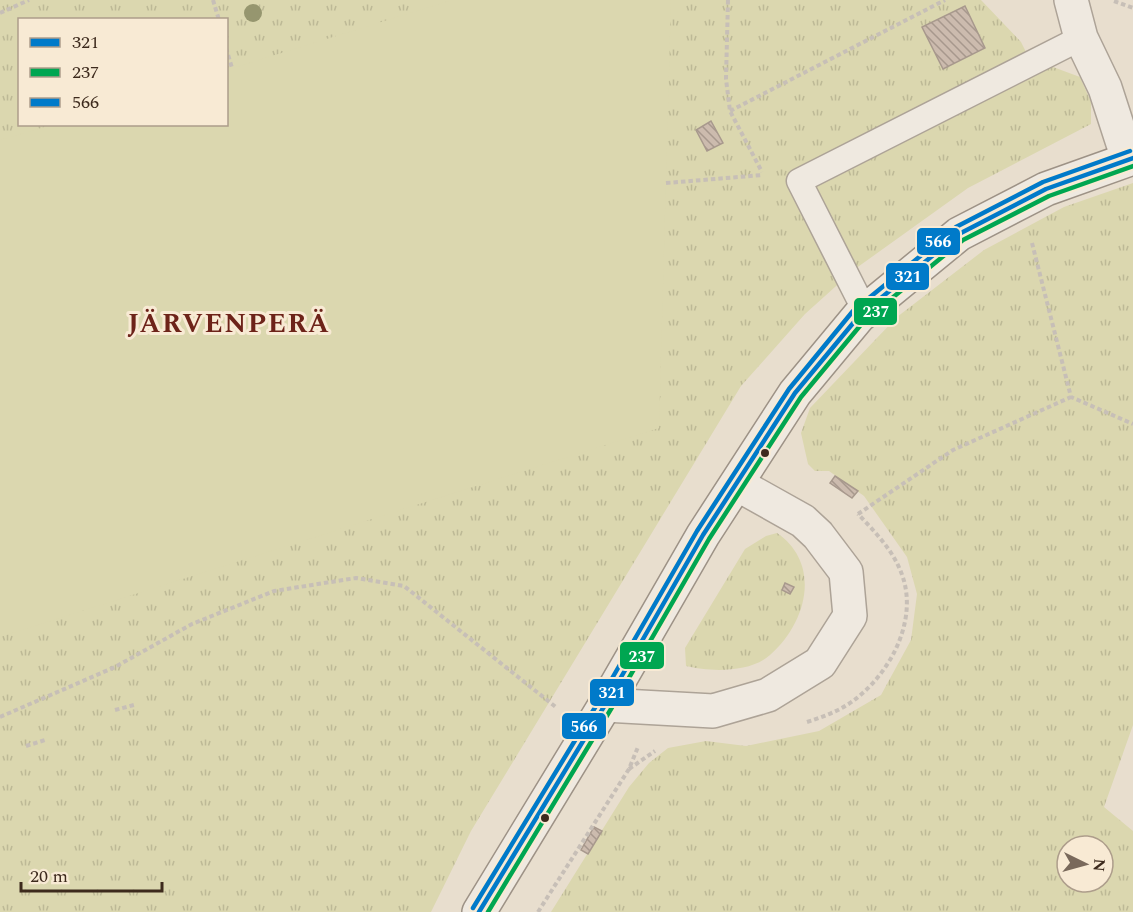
<svg xmlns="http://www.w3.org/2000/svg" width="1133" height="912" font-family="Spectral,serif">
<style>
.grass{fill:url(#grass-tufts);fill-rule:evenodd}
.pitch{fill:#dbd7af}
.building{fill:url(#building-back-hatch);stroke:#a8998d;stroke-width:1.5}
.lines{fill:none;stroke-linecap:round;stroke-linejoin:round}
.lane-casing{stroke:#ada397;stroke-width:27}
.street-casing{stroke:#ada397;stroke-width:36}
.secondary-casing{stroke:#9d9286;stroke-width:36}
.path{stroke:#c7bfb7;stroke-width:4;stroke-dasharray:4.5 3;stroke-linecap:butt}
.lane{stroke:#efe9e0;stroke-width:24}
.street{stroke:#efe9e0;stroke-width:33}
.secondary{stroke:#efe9e0;stroke-width:33}
.bus-1-casing{stroke:#f8ead4;stroke-width:9}
.bus-2-casing{stroke:#f8ead4;stroke-width:9}
.bus-3-casing{stroke:#f8ead4;stroke-width:9}
.bus-1{stroke:#007ac9;stroke-width:4.5}
.bus-2{stroke:#00a651;stroke-width:4.5}
.bus-3{stroke:#007ac9;stroke-width:4.5}
.tree{fill:#96966f}
.bus-dot{fill:#3d2a1d;stroke:#f8ead4;stroke-width:2}
.labels{text-anchor:middle;stroke-width:6;stroke-linejoin:round;paint-order:stroke}
.district-label{font-size:27px;font-weight:bold;letter-spacing:1.5px;fill:#6d2319;stroke:#f8ead4}
.line-badge{stroke:#f8ead4;stroke-width:2}
.badge-label{font-size:16px;text-anchor:middle;font-weight:bold;fill:#fff}
</style>
<defs>
<pattern id="grass-tufts" width="24" height="20" patternUnits="userSpaceOnUse" patternTransform="scale(1.5)"><rect width="24" height="20" fill="#dbd7af"/><path d="M3 7l-1-3M5 7V3M7 7l1-3M15 17l-1-3M17 17v-4M19 17l1-3" fill="none" stroke="#bdb996"/></pattern>
<pattern id="building-back-hatch" width="6" height="6" patternUnits="userSpaceOnUse" patternTransform="scale(1.5)"><rect width="6" height="6" fill="#ccbbae"/><path d="M-1 5l2 2M0 0l6 6M5-1l2 2" fill="none" stroke="#a7988d"/></pattern>
</defs>
<rect width="100%" height="100%" fill="#e8dece"/>
<g class="grass">
<path d="M 0,0 L 981,0 L 1021,42 L 1036,72 L 1053,67 L 1080,77 L 1091,102 L 1091,124 L 968,188 L 855,269 L 805,314 L 741,386 L 471,831 L 431,912 L 0,912 ZM 20,20 L 226,20 L 226,124 L 20,124 Z"/>
<path d="M 1133,183 L 1133,725 L 1104,807 L 1133,831 L 1133,912 L 551,912 L 629,787 L 649,763 L 668,748 L 706,741 L 746,746 L 819,731 L 881,695 L 911,640 L 917,594 L 907,557 L 864,496 L 829,471 L 815,471 L 808,464 L 801,433 L 810,408 L 897,317 L 984,250 L 1064,207 ZM 1067,846 L 1103,846 L 1103,882 L 1067,882 Z"/>
<path d="M 777,533 C 822,564 807,623 770,655 C 750,673 710,672 686,666 L 685,648 L 745,549 L 766,536 Z"/>
</g>
<polygon class="pitch" points="452,0 671,0 659,428 0,637 0,140 51,125 226,124 227,70"/>
<g class="building">
<polygon points="965,6 985,48 943,69 922,27"/>
<polygon points="711,121 723,143 707,151 696,130"/>
<polygon points="835,476 858,491 852,498 830,483"/>
<polygon points="785,583 794,587 790,594 782,590"/>
<polygon points="594,827 602,831 588,854 581,850"/>
</g>
<g class="lines">
<defs>
<polyline id="lane" points="865,311 799,181 1081,38"/>
<g id="street">
<polyline points="1071,0 1081,38 1105,88 1128,159"/>
<polyline points="605,705 713,711 768,695 820,663 850,616 846,572 818,535 803,521 737,484"/>
</g>
<polyline id="secondary" points="479,912 605,705 703,535 795,393 859,316 959,234 1046,189 1133,158"/>
</defs>
<use href="#lane" class="lane-casing"/>
<use href="#street" class="street-casing"/>
<use href="#secondary" class="secondary-casing"/>
<g class="path">
<polyline points="213,0 219,20"/>
<polyline points="728,0 726,79 730,111 762,172"/>
<polyline points="1114,1 1133,8"/>
<polyline points="0,13 29,0"/>
<polyline points="226,48 232,68"/>
<polyline points="730,111 945,0"/>
<polyline points="666,183 763,175"/>
<polyline points="1032,243 1071,397 1133,424"/>
<polyline points="858,514 953,450 1071,397"/>
<polyline points="115,710 134,705"/>
<polyline points="0,717 115,667 192,624 274,591 356,578 404,586 557,708"/>
<path d="M 807,722 C 823,717 839,711 853,701 C 890,674 920,619 901,572 C 892,549 874,531 858,514"/>
<polyline points="26,746 45,740"/>
<polyline points="629,769 655,751"/>
<polyline points="538,912 629,769 638,747"/>
</g>
<use href="#lane" class="lane"/>
<use href="#street" class="street"/>
<use href="#secondary" class="secondary"/>
<defs>
<polyline id="bus-1" points="479,912 605,705 703,535 795,393 859,316 959,234 1046,189 1133,158"/>
<polyline id="bus-2" points="488,912 611,709 709,539 801,397 864,321 963,240 1049,196 1133,166"/>
<polyline id="bus-3" points="473,908 599,701 697,531 789,389 853,311 956,227 1043,182 1130,151"/>
</defs>
<use href="#bus-1" class="bus-1-casing"/>
<use href="#bus-2" class="bus-2-casing"/>
<use href="#bus-3" class="bus-3-casing"/>
<use href="#bus-1" class="bus-1"/>
<use href="#bus-2" class="bus-2"/>
<use href="#bus-3" class="bus-3"/>
</g>
<circle class="tree" cx="253" cy="13" r="9"/>
<g class="bus-dot">
<circle cx="765" cy="453" r="5"/>
<circle cx="545" cy="818" r="5"/>
</g>
<g class="labels">
<g class="district-label">
<text x="229" y="332">JÄRVENPERÄ</text>
</g>
</g>
<g class="line-badge">
<rect x="916" y="227" width="45" height="29" rx="6" fill="#007ac9"/>
<rect x="885" y="262" width="45" height="29" rx="6" fill="#007ac9"/>
<rect x="853" y="297" width="45" height="29" rx="6" fill="#00a651"/>
<rect x="619" y="641" width="46" height="29" rx="6" fill="#00a651"/>
<rect x="589" y="678" width="46" height="29" rx="6" fill="#007ac9"/>
<rect x="561" y="712" width="46" height="28" rx="6" fill="#007ac9"/>
</g>
<g class="badge-label">
<text x="938" y="247">566</text>
<text x="908" y="282">321</text>
<text x="876" y="317">237</text>
<text x="642" y="662">237</text>
<text x="612" y="698">321</text>
<text x="584" y="732">566</text>
</g>
<rect x="18" y="18" width="210" height="108" fill="#f8ead4" stroke="#ad9d8b" stroke-width="1.5"/>
<rect x="30" y="38" width="30" height="9" fill="#007ac9" stroke="#ad9d8b" stroke-width="1.5"/>
<text x="72" y="48" font-size="18" fill="#3d2a1d">321</text>
<rect x="30" y="68" width="30" height="9" fill="#00a651" stroke="#ad9d8b" stroke-width="1.5"/>
<text x="72" y="78" font-size="18" fill="#3d2a1d">237</text>
<rect x="30" y="98" width="30" height="9" fill="#007ac9" stroke="#ad9d8b" stroke-width="1.5"/>
<text x="72" y="108" font-size="18" fill="#3d2a1d">566</text>
<g transform="translate(1085 864) rotate(95)"><circle r="28" fill="#f8ead4" stroke="#ad9d8b" stroke-width="1.5"/>
<path d="M0-4.5L10 22L0 15L-10 22Z" fill="#79695b"/>
<text y="-9" font-size="16" font-weight="bold" text-anchor="middle" fill="#3d2a1d">N</text>
</g>
<path d="M21 882v9h141v-9" fill="none" stroke="#3d2a1d" stroke-width="3"/>
<text x="30" y="882" font-size="18" fill="#3d2a1d" stroke="#f8ead4" stroke-width="4.5" paint-order="stroke">20 m</text>
</svg>
